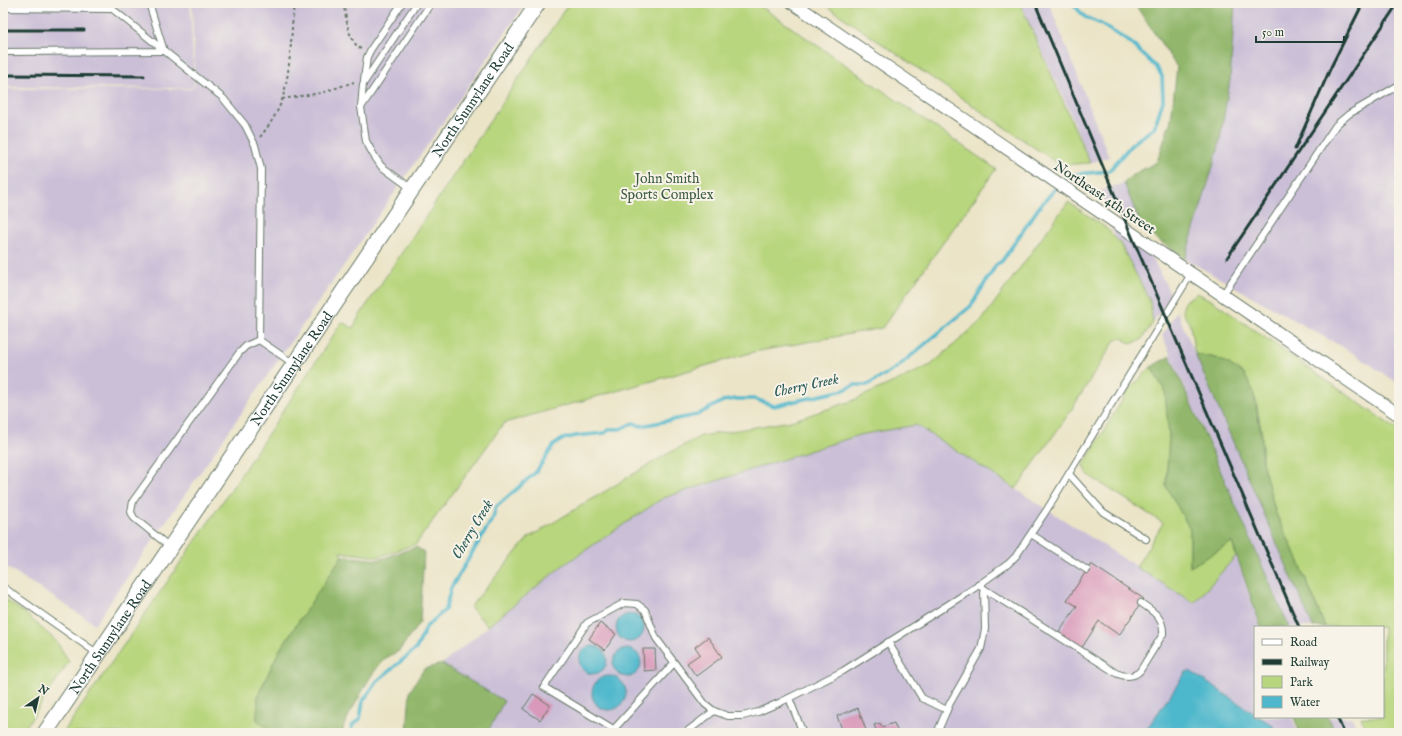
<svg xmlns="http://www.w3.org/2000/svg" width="1402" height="736" font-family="'IM FELL English',serif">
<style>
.industrial{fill:#cabfd7}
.green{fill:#b8d67d;stroke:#6c8a58}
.forest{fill:#92b76c;stroke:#587a50}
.water{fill:#4eb7cc;stroke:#367a80}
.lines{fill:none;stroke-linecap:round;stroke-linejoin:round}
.stream{stroke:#4eb7cc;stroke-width:3.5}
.building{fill:#d999ba}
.service-casing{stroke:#667767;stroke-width:8}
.minor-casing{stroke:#667767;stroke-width:14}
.tertiary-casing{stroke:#667767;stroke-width:17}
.path{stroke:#667767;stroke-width:2;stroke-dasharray:3 3;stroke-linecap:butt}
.service{stroke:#fff;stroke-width:6}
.minor{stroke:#fff;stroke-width:12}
.tertiary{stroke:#fff;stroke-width:15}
.rail{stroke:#1f3d34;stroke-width:3}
.labels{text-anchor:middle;stroke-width:4;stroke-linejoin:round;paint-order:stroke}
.street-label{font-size:14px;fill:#1f3d34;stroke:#f7f3e8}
.park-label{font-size:14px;fill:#3e5c43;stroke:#f7f3e8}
.water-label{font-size:15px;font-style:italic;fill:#2b5c5a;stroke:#f7f3e8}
</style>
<rect width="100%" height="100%" fill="#f7f3e8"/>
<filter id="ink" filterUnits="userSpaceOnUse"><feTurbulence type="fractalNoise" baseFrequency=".025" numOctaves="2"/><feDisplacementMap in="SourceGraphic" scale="8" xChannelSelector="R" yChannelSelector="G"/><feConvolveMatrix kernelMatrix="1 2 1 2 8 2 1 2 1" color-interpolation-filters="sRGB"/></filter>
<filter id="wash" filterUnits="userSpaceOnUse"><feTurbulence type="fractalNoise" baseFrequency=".012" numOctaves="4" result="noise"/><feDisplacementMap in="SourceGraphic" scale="16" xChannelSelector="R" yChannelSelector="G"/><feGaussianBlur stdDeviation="0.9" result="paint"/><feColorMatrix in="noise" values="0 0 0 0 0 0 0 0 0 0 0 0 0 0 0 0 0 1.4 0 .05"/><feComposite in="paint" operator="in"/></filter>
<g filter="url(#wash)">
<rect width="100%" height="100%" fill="#ebe4c7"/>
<g class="industrial">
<polygon points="3,3 190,3 194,85 191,88 3,87"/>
<polygon points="192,3 526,3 95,624 3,565 3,89 191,89 195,85"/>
<polygon points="1020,3 1049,3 1109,157 1090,163 1069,110"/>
<polygon points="1235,3 1399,3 1399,384 1353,353 1185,259 1218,150 1230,80"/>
<polygon points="1124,183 1142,228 1094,193"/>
<polygon points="1109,224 1149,251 1171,295 1153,323 1150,301"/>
<polygon points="1177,311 1195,354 1313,627 1289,627 1162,335"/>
<polygon points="916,425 1193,603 1236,556 1260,627 1255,627 1255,717 1292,717 1298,733 487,733 503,701 442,664 562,566 663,498 859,435"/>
<polygon points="1328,717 1352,717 1359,733 1335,733"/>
</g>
<g class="green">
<polygon points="569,3 756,3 996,169 882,328 754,352 504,423 416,544 378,557 340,552 342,556 279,651 258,695 257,719 273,733 63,733 234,485 342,322 353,328 360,315"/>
<polygon points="822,3 1020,3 1090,163 1060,165"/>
<polygon points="1068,202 1105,227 1120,243 1150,301 1153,323 1141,340 1131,344 1122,338 1115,340 1070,412 1016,489 916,425 859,435 663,498 562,566 488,626 470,607 528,538 660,458 701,436 791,421 852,401 931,365 982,320"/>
<polygon points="1197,293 1214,302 1399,431 1399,733 1367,733 1361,717 1383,717 1383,627 1325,627 1299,562 1276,514 1262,462 1262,435 1256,401 1244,374 1216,358 1195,354 1190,325 1182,311 1185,301"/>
<polygon points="1151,367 1165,391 1169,436 1166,486 1190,529 1190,567 1232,542 1236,556 1194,603 1136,567 1163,523 1088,475 1083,466 1127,392"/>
<polygon points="3,598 26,614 56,641 69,661 22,733 3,733"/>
</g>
<g class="forest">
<polygon points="1134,3 1235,3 1230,80 1218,150 1185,259 1142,228 1124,183 1132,175 1157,162 1171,120 1177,67"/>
<polygon points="1195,354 1216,358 1229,364 1244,374 1253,390 1262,439 1262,462 1276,514 1299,562 1325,627 1313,627"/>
<polygon points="1170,356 1289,627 1261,627 1232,542 1190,567 1190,529 1166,486 1169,436 1165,391 1151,367"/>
<polygon points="416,547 424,552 420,622 399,651 384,659 371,676 350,713 343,728 344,733 273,733 257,720 258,695 279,651 342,556 378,560"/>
<polygon points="442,664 504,701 487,733 407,733 410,691 424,669"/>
<polygon points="1294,717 1328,717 1335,733 1300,733"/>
</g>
<g class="water">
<circle cx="630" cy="628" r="14"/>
<circle cx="593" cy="660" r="14"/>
<circle cx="627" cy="663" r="14"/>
<polygon points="1190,671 1255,714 1255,717 1260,717 1273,726 1274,733 1144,733 1186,672"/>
<circle cx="609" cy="693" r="17"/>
</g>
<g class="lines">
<polyline class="stream" points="353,733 351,731 352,726 360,719 363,701 377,681 416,649 427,626 445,610 451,588 493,518 496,507 536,472 554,445 563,439 576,436 605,433 610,429 620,429 633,423 641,426 697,415 723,401 736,399 755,399 774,406 844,390 854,385 867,385 895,369 971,306 996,265 1002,261 1040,206 1066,177 1077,174 1109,171 1132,144 1154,128 1163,101 1162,76 1156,67 1131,43 1099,23 1085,17 1072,3"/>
</g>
<g id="blocks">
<g class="building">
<polygon points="1091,564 1144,599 1119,635 1099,621 1081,649 1058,634 1077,606 1067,600"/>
<polygon points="600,623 616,634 605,650 589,639"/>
<polygon points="708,637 722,657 696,676 687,663 700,654 695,647"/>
<polygon points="643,649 655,649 656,670 644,671"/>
<polygon points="533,694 550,705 540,720 523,709"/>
<polygon points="858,708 867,733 876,730 874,725 880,723 882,727 894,723 898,733 840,733 843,732 837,716"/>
</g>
</g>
</g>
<g filter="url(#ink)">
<use href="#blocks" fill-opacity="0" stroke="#667767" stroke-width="1"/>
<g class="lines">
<defs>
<g id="service">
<polyline points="105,3 223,98 245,125 255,145 261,169 259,340 294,364"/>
<polyline points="3,8 112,9"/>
<polyline points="3,52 164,51 149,3"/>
<polyline points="364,80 367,57 371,49 402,3"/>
<polyline points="362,106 431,3"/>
<polyline points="412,189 381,166 373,154 366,141 361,107 363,84 417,3"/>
<polyline points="1222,296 1336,125 1349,114 1399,85"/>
<polyline points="1069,474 1103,512 1146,539"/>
<polyline points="1031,534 1087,570"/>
<polyline points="170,547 134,518 131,512 133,501 239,353 246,346 259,340"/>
<path d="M 978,585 L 1116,673 C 1125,677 1133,678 1140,671 L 1163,634 C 1164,618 1153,611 1141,603"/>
<polyline points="3,587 98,654"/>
<polyline points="888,642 922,698 947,710"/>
<polyline points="789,698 803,733"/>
<polyline points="614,729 674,663"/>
<polyline points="620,733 544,687 587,623 624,603 637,604 645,610 656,638 705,704 714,711 728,716 743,716 758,712 781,702 843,671 973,589 1008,564 1016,556 1046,511 1191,274"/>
<polyline points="685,733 714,711"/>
<polyline points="937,733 950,703 981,649 985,629 984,589"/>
</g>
<polyline id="minor" points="793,3 1399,415"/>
<g id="tertiary">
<path id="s1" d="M 45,733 L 538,3"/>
</g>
</defs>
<use href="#service" class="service-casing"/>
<use href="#minor" class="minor-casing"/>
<use href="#tertiary" class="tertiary-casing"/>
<g class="path">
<path d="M 343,3 C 347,18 347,40 361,49"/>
<polyline points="282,99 321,93 354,82"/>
<path d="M 260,137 C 269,126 277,114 282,100 C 291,71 291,33 294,3"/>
</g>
<use href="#service" class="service"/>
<use href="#minor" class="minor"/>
<use href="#tertiary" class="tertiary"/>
<g class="rail">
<polyline points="1035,3 1130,232 1299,627"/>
<polyline points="3,30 84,30"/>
<polyline points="3,75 144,76"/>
<polyline points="1295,149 1331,67 1363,3"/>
<polyline points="1227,258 1398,3"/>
<polyline points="1337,717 1344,733"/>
</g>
</g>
</g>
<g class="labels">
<g class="street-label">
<text dy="5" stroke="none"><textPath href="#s1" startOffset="764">North Sunnylane Road</textPath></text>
<text transform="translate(1105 197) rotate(34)" y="5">Northeast 4th Street</text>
<text dy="5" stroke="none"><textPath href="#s1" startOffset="440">North Sunnylane Road</textPath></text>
<text dy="5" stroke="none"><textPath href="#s1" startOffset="116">North Sunnylane Road</textPath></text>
</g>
<g class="park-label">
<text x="667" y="183">John Smith<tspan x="667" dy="16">Sports Complex</tspan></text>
</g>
<g class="water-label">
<text transform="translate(806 385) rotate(-12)" y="5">Cherry Creek</text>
<text transform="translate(472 529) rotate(-59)" y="5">Cherry Creek</text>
</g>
</g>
<rect width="1402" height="736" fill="none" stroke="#f7f3e8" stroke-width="16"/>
<rect x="1254" y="626" width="130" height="92" fill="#f7f3e8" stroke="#a1aaa0"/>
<rect x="1262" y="639" width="20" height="6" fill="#ffffff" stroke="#a1aaa0"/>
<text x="1290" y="646" font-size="12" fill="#1f3d34">Road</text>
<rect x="1262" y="659" width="20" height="6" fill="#1f3d34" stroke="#a1aaa0"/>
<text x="1290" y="666" font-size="12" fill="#1f3d34">Railway</text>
<rect x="1262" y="676" width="20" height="12" fill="#b8d67d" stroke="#a1aaa0"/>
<text x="1290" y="686" font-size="12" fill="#1f3d34">Park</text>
<rect x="1262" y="696" width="20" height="12" fill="#4eb7cc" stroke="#a1aaa0"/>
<text x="1290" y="706" font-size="12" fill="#1f3d34">Water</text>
<g transform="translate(38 698) rotate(34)" stroke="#f7f3e8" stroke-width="3" paint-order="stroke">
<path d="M0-3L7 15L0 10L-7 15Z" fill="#1f3d34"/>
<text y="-6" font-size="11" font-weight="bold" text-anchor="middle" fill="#1f3d34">N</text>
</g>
<path d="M1256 36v6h88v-6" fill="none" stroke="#1f3d34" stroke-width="2"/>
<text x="1262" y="36" font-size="12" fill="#1f3d34" stroke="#f7f3e8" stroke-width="3" paint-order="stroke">50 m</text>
</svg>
